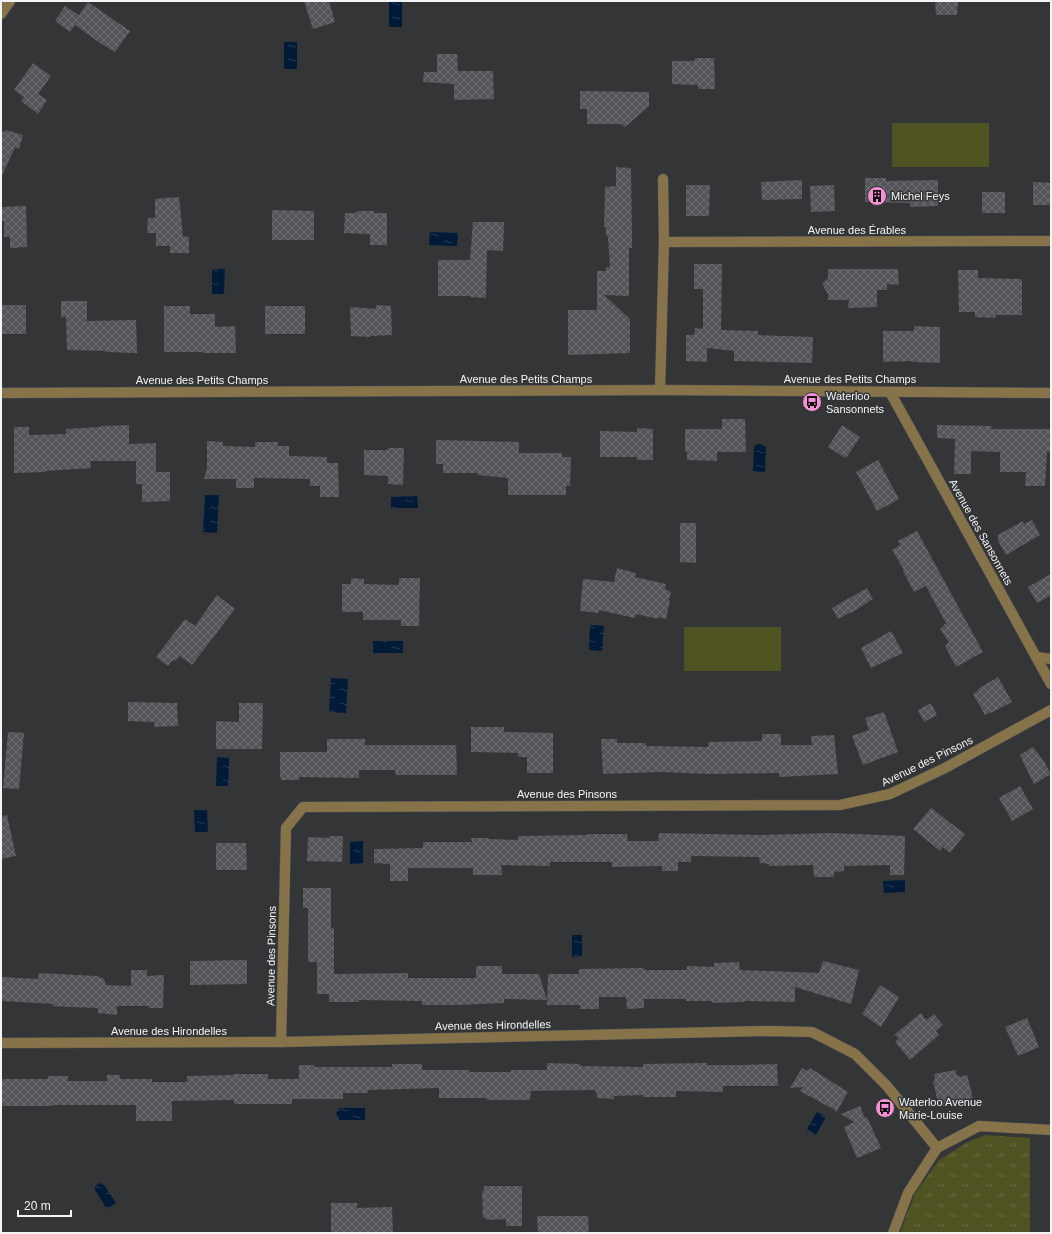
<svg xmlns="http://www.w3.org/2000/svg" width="1052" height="1234" font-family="Arial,sans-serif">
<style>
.grass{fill:#4f5221}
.park{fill:url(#park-tufts)}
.water{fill:url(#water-ripples)}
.building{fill:url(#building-cross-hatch)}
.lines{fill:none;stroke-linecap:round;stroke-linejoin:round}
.street-casing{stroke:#525455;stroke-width:11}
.street{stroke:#877349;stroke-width:10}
.labels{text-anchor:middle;stroke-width:3;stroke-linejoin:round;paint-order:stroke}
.poi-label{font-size:11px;fill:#f2f4f5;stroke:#333537;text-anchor:start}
.street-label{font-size:11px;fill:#f2f4f5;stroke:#333537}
</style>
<defs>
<pattern id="park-tufts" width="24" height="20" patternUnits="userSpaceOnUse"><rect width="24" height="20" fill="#4f5221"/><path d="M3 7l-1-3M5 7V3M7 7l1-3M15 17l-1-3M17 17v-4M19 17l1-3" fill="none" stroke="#696c42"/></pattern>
<pattern id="water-ripples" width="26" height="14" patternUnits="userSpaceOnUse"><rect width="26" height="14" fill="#011a37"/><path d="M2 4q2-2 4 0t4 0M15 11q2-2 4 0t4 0" fill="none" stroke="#263c55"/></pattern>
<pattern id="building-cross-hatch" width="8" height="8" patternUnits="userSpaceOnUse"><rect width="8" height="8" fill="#535558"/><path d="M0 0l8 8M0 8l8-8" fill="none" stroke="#6c6e71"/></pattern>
</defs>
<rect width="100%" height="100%" fill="#333537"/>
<g class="grass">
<rect x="892" y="123" width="97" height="44"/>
<rect x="684" y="627" width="97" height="44"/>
</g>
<polygon class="park" points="985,1135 1030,1138 1030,1233 900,1233 915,1193 939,1160 966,1143"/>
<g class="water">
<rect x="389" y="1" width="13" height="26"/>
<rect x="284" y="42" width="13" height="27"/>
<polygon points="430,232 458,233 457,246 429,245"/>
<polygon points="212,269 225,269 224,294 212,294"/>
<polygon points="758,444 760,444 766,447 765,472 753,471 754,447"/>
<polygon points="205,495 219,495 217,533 203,532"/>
<polygon points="417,496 418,508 391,508 391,497"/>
<polygon points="590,625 604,626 602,651 589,650"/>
<rect x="373" y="641" width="30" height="12"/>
<polygon points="331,678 348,679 346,713 329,712"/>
<polygon points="217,757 229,758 228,786 216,786"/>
<polygon points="194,810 207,810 208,832 195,832"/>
<polygon points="363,841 363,863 350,864 350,842"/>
<polygon points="905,880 905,892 884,893 883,881"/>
<polygon points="572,935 582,935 582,956 572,957"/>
<polygon points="339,1108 365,1108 365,1120 339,1120 339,1118 337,1116 336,1113 339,1110"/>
<polygon points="817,1112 826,1117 816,1135 807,1129"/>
<polygon points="99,1183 104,1185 116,1203 107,1209 95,1190 95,1187"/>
</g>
<g class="building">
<polygon points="304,1 329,1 335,22 313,29"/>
<polygon points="935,1 958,1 957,15 936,15"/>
<polygon points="88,2 130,31 115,52 100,43 75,25 70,32 55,21 65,6 79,15"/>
<polygon points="437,54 457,54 458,71 493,71 494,99 454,100 454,84 423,82 424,72 437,72"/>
<polygon points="695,58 714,58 715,89 698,89 698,85 672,84 672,61 694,61"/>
<polygon points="33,63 51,76 38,94 47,100 38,114 21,101 24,97 14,90"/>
<polygon points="580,91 649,92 649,106 625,127 621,124 587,124 587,109 580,109"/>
<polygon points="6,130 23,135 19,149 15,147 1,178 1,131 5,132"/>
<polygon points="616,167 631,168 632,235 632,248 629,248 629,296 604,295 630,319 630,353 568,355 568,310 597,310 597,271 606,271 606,267 610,267 608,236 606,236 606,227 604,227 605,187 616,186"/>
<polygon points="865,178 886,178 886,181 938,180 938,206 910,207 910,203 865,202"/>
<polygon points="802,180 802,199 762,200 761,182"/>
<polygon points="1033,182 1051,183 1051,205 1033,205"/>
<polygon points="686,185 710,185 709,216 686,216"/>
<polygon points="834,185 835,211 811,212 810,186"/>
<rect x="982" y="192" width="23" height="21"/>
<polygon points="179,197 183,236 189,237 189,253 170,253 170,246 156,246 156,233 147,233 148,218 155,218 155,199"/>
<polygon points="26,206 27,247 10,248 10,237 4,237 4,221 1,221 1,207"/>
<polygon points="272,210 314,211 314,240 272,240"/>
<polygon points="357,211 374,211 374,213 387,213 387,245 370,245 370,234 344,233 345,213 356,213"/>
<polygon points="473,222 504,222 503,251 487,250 486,298 471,297 471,296 438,296 438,260 470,260"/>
<polygon points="694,264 722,264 721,330 758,331 758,335 813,337 812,363 734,361 734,351 707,348 707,362 686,361 686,335 694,335 695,328 703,329 703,289 694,289"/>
<polygon points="828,269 898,269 899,285 887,284 887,290 877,290 877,307 848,308 849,300 828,300 828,294 822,284 828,278"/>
<polygon points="958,270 978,270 978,278 1022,279 1022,315 995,315 996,318 975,317 975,312 959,312"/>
<polygon points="61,301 87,301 87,321 136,320 137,353 105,352 105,351 67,350 66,317 61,317"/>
<rect x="1" y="305" width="25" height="29"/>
<polygon points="376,305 391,306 392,335 370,336 370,337 351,336 350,307 376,309"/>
<polygon points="164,306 190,306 190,314 215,314 215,327 235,326 236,353 203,353 203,352 164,352"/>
<rect x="265" y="306" width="40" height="28"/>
<polygon points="914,326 940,327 940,363 913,362 913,361 883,362 883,331 914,331"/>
<polygon points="722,419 745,419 746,452 717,452 717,461 687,460 687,452 685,452 685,429 722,429"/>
<polygon points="129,425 129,444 156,443 156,472 170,472 170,501 142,502 142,484 136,484 136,461 90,461 91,468 46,471 46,472 14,473 14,427 29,427 29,435 66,434 66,429 101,427 101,426"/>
<polygon points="842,425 860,437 847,457 847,456 845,458 828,447"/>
<polygon points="937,425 992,426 991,429 1051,429 1051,452 1047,452 1045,486 1025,486 1026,472 1000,472 1000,452 971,451 971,474 954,474 955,439 937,438"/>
<polygon points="637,428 653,429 653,460 637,460 637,457 600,457 600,431 637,432"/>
<polygon points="436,440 519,442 519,453 562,453 562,457 571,457 570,486 566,486 566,495 508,495 508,478 478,475 478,473 443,473 443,464 436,464"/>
<polygon points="207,441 223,442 223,446 255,447 255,442 278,442 277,446 289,446 289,456 327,457 327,463 338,463 339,497 320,497 320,486 310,486 310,479 254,478 254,488 236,488 236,479 204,479 207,468"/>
<polygon points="388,448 404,448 403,485 388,484 388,476 364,475 364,450 388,450"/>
<polygon points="878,460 899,499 877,511 856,472"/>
<polygon points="1032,520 1040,535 1006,555 998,541 998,535 1023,521 1024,524"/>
<polygon points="680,523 696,523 696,563 680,562"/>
<polygon points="917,531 983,652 956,667 945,646 949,642 940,629 946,623 936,605 926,586 914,592 903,571 904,570 892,550 900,545 898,541"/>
<polygon points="617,568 636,573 635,577 666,584 665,589 671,592 669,600 670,600 666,619 658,617 658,619 636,614 635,618 599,610 599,613 580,611 583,579 614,582"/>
<polygon points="1051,574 1051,595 1037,603 1028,587"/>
<polygon points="351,578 364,579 364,584 399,585 399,578 420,578 419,626 401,626 401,620 363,620 363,612 342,612 342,584 351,584"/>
<polygon points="867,588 873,599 851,613 851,612 838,619 832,608"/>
<polygon points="217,595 235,609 192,665 180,656 175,661 173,660 168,666 156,657 185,619 195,626"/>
<polygon points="891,631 903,653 871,668 861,648"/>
<polygon points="998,677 1012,702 991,713 991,712 985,715 973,694 979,690 978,689"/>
<polygon points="128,702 177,703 178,726 154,727 155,722 128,721"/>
<polygon points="239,703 263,703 262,749 216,749 216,721 239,722"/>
<polygon points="931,703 937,715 924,722 918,710"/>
<polygon points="884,712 898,752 863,765 852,736 869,730 865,718"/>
<polygon points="471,727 504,727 504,732 553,733 553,773 527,773 527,757 518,757 518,753 471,752"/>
<polygon points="8,732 24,733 19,789 3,788"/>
<polygon points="762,734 781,734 781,745 812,745 811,736 834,735 838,774 779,777 779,773 708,774 661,772 603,774 601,739 617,739 617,743 646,743 646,746 708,747 708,742 762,741"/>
<polygon points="327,739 365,739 365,745 456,745 457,775 396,775 395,770 359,770 359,778 299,777 299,780 281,780 281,777 280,777 280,752 327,752"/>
<polygon points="1033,747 1046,764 1045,764 1051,774 1034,784 1022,760 1023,760 1020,755"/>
<polygon points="1020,786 1033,809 1012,821 999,798"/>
<polygon points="931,808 965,834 950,853 943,847 940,851 913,829"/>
<polygon points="7,815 16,856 1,859 1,816"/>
<polygon points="659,833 759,835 831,833 905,836 904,875 890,875 890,865 844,866 844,871 834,872 834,877 814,877 813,865 769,866 769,864 760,863 759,857 691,856 691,862 678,862 678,871 662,871 662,866 612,867 612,862 550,862 550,866 501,865 502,875 473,875 473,868 408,868 408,881 390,881 390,864 374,863 374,849 423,848 423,842 472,842 471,838 488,838 488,839 518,840 518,836 588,835 588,834 627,834 628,841 658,841"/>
<polygon points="330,836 343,836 342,862 307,861 308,837 329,838"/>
<polygon points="216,843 246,843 247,870 216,870"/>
<polygon points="303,888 331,888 331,928 334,928 334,974 408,973 408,978 476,978 476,966 502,966 502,974 539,974 547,1000 504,999 504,1003 457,1005 422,1005 422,1001 359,1000 359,1002 329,1002 329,994 317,994 317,962 308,962 308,908 303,908"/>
<polygon points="247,960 247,984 190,985 190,961"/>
<polygon points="823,961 859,970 851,1004 795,987 795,1002 744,1001 744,1002 712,1003 712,1001 686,1001 686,999 644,999 644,1008 627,1009 626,997 599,997 599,1009 580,1009 580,1005 547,1005 548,974 579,974 579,969 644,968 644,970 687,970 687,966 714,967 714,963 739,962 740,970 819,973"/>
<polygon points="131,970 147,970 147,976 164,975 163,1008 149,1008 149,1006 117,1006 117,1015 98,1013 98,1008 70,1007 53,1006 54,1004 1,1001 1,977 38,979 39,973 97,976 104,979 106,985 131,986"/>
<polygon points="880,985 899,997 881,1027 862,1014"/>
<polygon points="921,1013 926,1020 934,1014 943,1025 936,1031 939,1035 910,1060 895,1042 899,1038 894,1035"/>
<polygon points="1027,1018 1039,1047 1018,1056 1005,1027"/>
<polygon points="547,1063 580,1064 580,1066 643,1067 643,1064 707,1063 707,1065 742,1065 777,1064 778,1086 723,1086 723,1092 676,1091 676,1097 643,1097 643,1095 614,1096 614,1099 597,1098 597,1092 595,1092 595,1090 531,1091 530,1100 487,1100 487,1098 439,1098 439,1088 368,1090 368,1093 343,1093 343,1099 292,1099 292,1104 234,1104 234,1100 172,1101 172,1121 136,1121 136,1105 54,1105 54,1106 1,1106 1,1079 48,1079 48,1076 68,1076 68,1081 107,1081 107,1075 120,1075 120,1079 152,1079 152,1082 187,1082 187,1076 234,1075 234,1074 268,1074 268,1079 299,1079 299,1065 314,1065 314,1067 392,1067 392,1064 422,1064 422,1070 469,1070 470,1072 511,1072 511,1070 547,1070"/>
<polygon points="802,1068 808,1071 810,1068 848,1092 836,1113 834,1108 833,1109 800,1091 803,1087 790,1088"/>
<polygon points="956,1070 957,1076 959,1075 960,1077 967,1075 973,1098 964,1100 964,1101 939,1107 933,1081 935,1081 934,1074"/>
<polygon points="860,1106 865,1118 867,1117 881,1148 857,1158 844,1127 854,1122 841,1114"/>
<polygon points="484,1186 522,1186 522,1226 506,1226 506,1219 486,1220 486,1218 483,1218 482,1191 484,1191"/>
<polygon points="331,1203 357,1203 357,1208 392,1207 393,1233 331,1233"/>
<polygon points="537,1216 588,1216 589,1233 538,1233"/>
</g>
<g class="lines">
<defs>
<g id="street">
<polyline points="1,14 10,1"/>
<polyline points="664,242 1051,241"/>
<polyline points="660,390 664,242 663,179"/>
<polyline points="890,392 1051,684"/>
<polyline points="1,393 660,390 1051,393"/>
<polyline points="1036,657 1051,659"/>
<polyline points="281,1042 286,828 303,807 840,805 890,794 945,768 1051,710"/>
<polyline points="1,1043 281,1042 768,1031 812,1032 855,1054 887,1086 937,1148"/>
<polyline points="893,1233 908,1193 937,1148 979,1126 1051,1130"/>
</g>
</defs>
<use href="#street" class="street-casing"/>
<use href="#street" class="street"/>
</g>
<defs>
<symbol id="building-disc" viewBox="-11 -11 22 22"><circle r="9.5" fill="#f491d4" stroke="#333537"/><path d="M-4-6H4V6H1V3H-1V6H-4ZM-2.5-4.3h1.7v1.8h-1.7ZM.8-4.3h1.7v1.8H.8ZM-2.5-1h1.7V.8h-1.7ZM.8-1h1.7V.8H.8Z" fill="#111"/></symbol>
<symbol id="bus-disc" viewBox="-11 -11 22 22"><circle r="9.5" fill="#f491d4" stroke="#333537"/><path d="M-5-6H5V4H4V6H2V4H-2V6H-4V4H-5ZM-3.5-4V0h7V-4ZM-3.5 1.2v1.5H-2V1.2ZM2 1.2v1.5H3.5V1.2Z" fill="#111"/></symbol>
</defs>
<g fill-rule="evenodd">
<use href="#building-disc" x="866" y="185" width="22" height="22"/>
<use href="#bus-disc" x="801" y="391" width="22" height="22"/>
<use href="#bus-disc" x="874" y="1097" width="22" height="22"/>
</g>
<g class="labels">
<g class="poi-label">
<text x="891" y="200">Michel Feys</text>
<text x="826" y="400">Waterloo<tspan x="826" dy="13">Sansonnets</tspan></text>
<text x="899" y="1106">Waterloo Avenue<tspan x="899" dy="13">Marie-Louise</tspan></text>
</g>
<g class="street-label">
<text x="857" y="234">Avenue des Érables</text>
<text x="526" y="383">Avenue des Petits Champs</text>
<text x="850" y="383">Avenue des Petits Champs</text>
<text x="202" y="384">Avenue des Petits Champs</text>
<text transform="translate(981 532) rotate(61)" y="4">Avenue des Sansonnets</text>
<text transform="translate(927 761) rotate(-26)" y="4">Avenue des Pinsons</text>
<text x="567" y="798">Avenue des Pinsons</text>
<text transform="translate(271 956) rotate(-89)" y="4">Avenue des Pinsons</text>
<text transform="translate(493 1025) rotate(-1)" y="4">Avenue des Hirondelles</text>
<text x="169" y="1035">Avenue des Hirondelles</text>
</g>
</g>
<rect width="1052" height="1234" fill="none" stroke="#f2f4f5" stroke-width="4"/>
<path d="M18 1210v6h53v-6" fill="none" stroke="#f2f4f5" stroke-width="2"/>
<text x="24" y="1210" font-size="12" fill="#f2f4f5" stroke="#333537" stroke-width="3" paint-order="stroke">20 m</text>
</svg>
